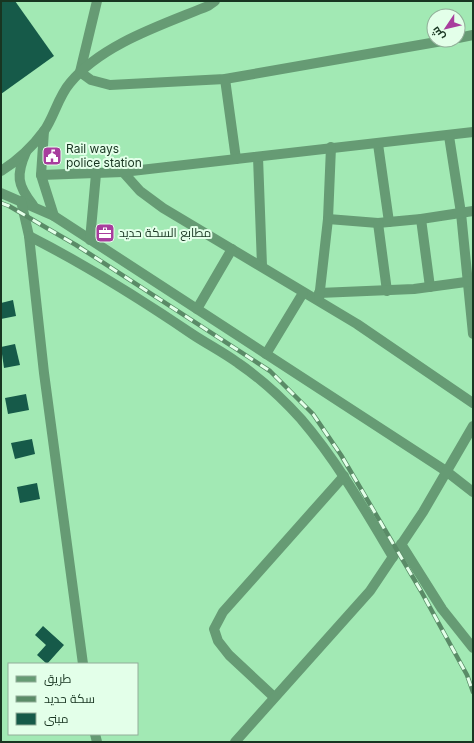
<svg xmlns="http://www.w3.org/2000/svg" width="474" height="743" font-family="Inter,Cairo,sans-serif">
<style>
.building{fill:#165a49}
.lines{fill:none;stroke-linecap:round;stroke-linejoin:round}
.minor{stroke:#669b74;stroke-width:10}
.rail-casing{stroke:#5a8b67;stroke-width:4.5}
.rail{stroke:#e3ffe9;stroke-width:3;stroke-dasharray:9;stroke-linecap:butt}
.labels{text-anchor:middle;stroke-width:4;stroke-linejoin:round;paint-order:stroke}
.poi-label{font-size:12px;fill:#183521;stroke:#e3ffe9;text-anchor:start}
</style>
<rect width="100%" height="100%" fill="#a2e9b4"/>
<g class="building">
<polygon points="1,1 15,1 54,56 1,94"/>
<polygon points="13,300 16,316 1,319 1,303"/>
<polygon points="15,344 20,365 4,368 1,347"/>
<polygon points="26,394 29,410 8,414 5,398"/>
<polygon points="32,439 35,454 15,459 11,443"/>
<polygon points="37,483 40,499 20,503 17,487"/>
<polygon points="43,626 64,645 47,664 37,655 46,645 35,635"/>
</g>
<g class="lines">
<g class="minor">
<polyline points="97,1 80,72 91,80 110,85 225,79 448,40"/>
<polyline points="458,38 473,35"/>
<polyline points="225,79 236,159"/>
<polyline points="44,131 41,175 54,216"/>
<polyline points="449,136 461,213 473,334"/>
<polyline points="378,144 389,222"/>
<path d="M 26,152 C 16,175 17,185 33,205"/>
<polyline points="258,157 262,266"/>
<path d="M 1,171 C 17,161 33,146 44,131 C 54,117 58,97 70,83 C 102,44 162,25 208,6 L 215,1"/>
<polyline points="123,172 140,191 163,208 357,324 473,403"/>
<polyline points="41,175 123,172 473,132"/>
<polyline points="1,193 54,216 446,471 473,492"/>
<polyline points="21,201 29,236 44,373 83,664"/>
<polyline points="328,219 378,223 421,219 473,211"/>
<polyline points="421,219 430,287"/>
<polyline points="378,223 387,291"/>
<path d="M 29,236 C 86,265 139,298 192,334 C 207,344 223,352 238,363 C 260,378 283,399 301,419 C 337,461 365,510 393,557"/>
<polyline points="90,240 96,174"/>
<polyline points="319,293 414,289 473,281"/>
<polyline points="319,299 328,219 331,147"/>
<polyline points="197,309 232,249"/>
<polyline points="266,354 303,293"/>
<polyline points="401,544 442,609 473,648"/>
<polyline points="274,697 229,655 218,641 214,629 223,612 344,476"/>
<polyline points="95,734 97,742"/>
<polyline points="235,742 370,591 423,512 473,426"/>
</g>
<defs>
<polyline id="rail" points="1,203 9,206 76,245 270,371 313,414 341,455 421,591 467,675 473,692"/>
</defs>
<use href="#rail" class="rail-casing"/>
<use href="#rail" class="rail"/>
</g>
<defs>
<symbol id="civic-square" viewBox="-11 -11 22 22"><rect x="-9" y="-9" width="18" height="18" rx="4" fill="#a83d9d" stroke="#e3ffe9"/><path d="M-.6-6.5H3V-4.5H.6V-3L4-1V1h2V6H-6V1h2V-1L-.6-3ZM-1.2 2.5V6h2.4V2.5Z" fill="#fff"/></symbol>
<symbol id="office-square" viewBox="-11 -11 22 22"><rect x="-9" y="-9" width="18" height="18" rx="4" fill="#a83d9d" stroke="#e3ffe9"/><path d="M-6-3h4V-5.5h4V-3h4V5H-6ZM-1-4.5V-3h2v-1.5ZM-6 0V1H6V0Z" fill="#fff"/></symbol>
</defs>
<g fill-rule="evenodd">
<use href="#civic-square" x="41" y="145" width="22" height="22"/>
<use href="#office-square" x="94" y="222" width="22" height="22"/>
</g>
<g class="labels">
<g class="poi-label">
<text x="66" y="153">Rail ways<tspan x="66" dy="14">police station</tspan></text>
<text x="119" y="237">مطابع السكة حديد</text>
</g>
</g>
<rect width="474" height="743" fill="none" stroke="#183521" stroke-width="4"/>
<rect x="8" y="663" width="130" height="72" fill="#e3ffe9" stroke="#92ae99"/>
<rect x="16" y="676" width="20" height="6" fill="#669b74" stroke="#92ae99"/>
<text x="44" y="683" font-size="12" fill="#183521">طريق</text>
<rect x="16" y="696" width="20" height="6" fill="#5a8b67" stroke="#92ae99"/>
<text x="44" y="703" font-size="12" fill="#183521">سكة حديد</text>
<rect x="16" y="713" width="20" height="12" fill="#165a49" stroke="#92ae99"/>
<text x="44" y="723" font-size="12" fill="#183521">مبنى</text>
<g transform="translate(446 28) rotate(235)"><circle r="19" fill="#e3ffe9" stroke="#92ae99"/>
<path d="M0-3L7 15L0 10L-7 15Z" fill="#a83d9d"/>
<text y="-6" font-size="11" font-weight="bold" text-anchor="middle" fill="#183521">ش</text>
</g>
</svg>
